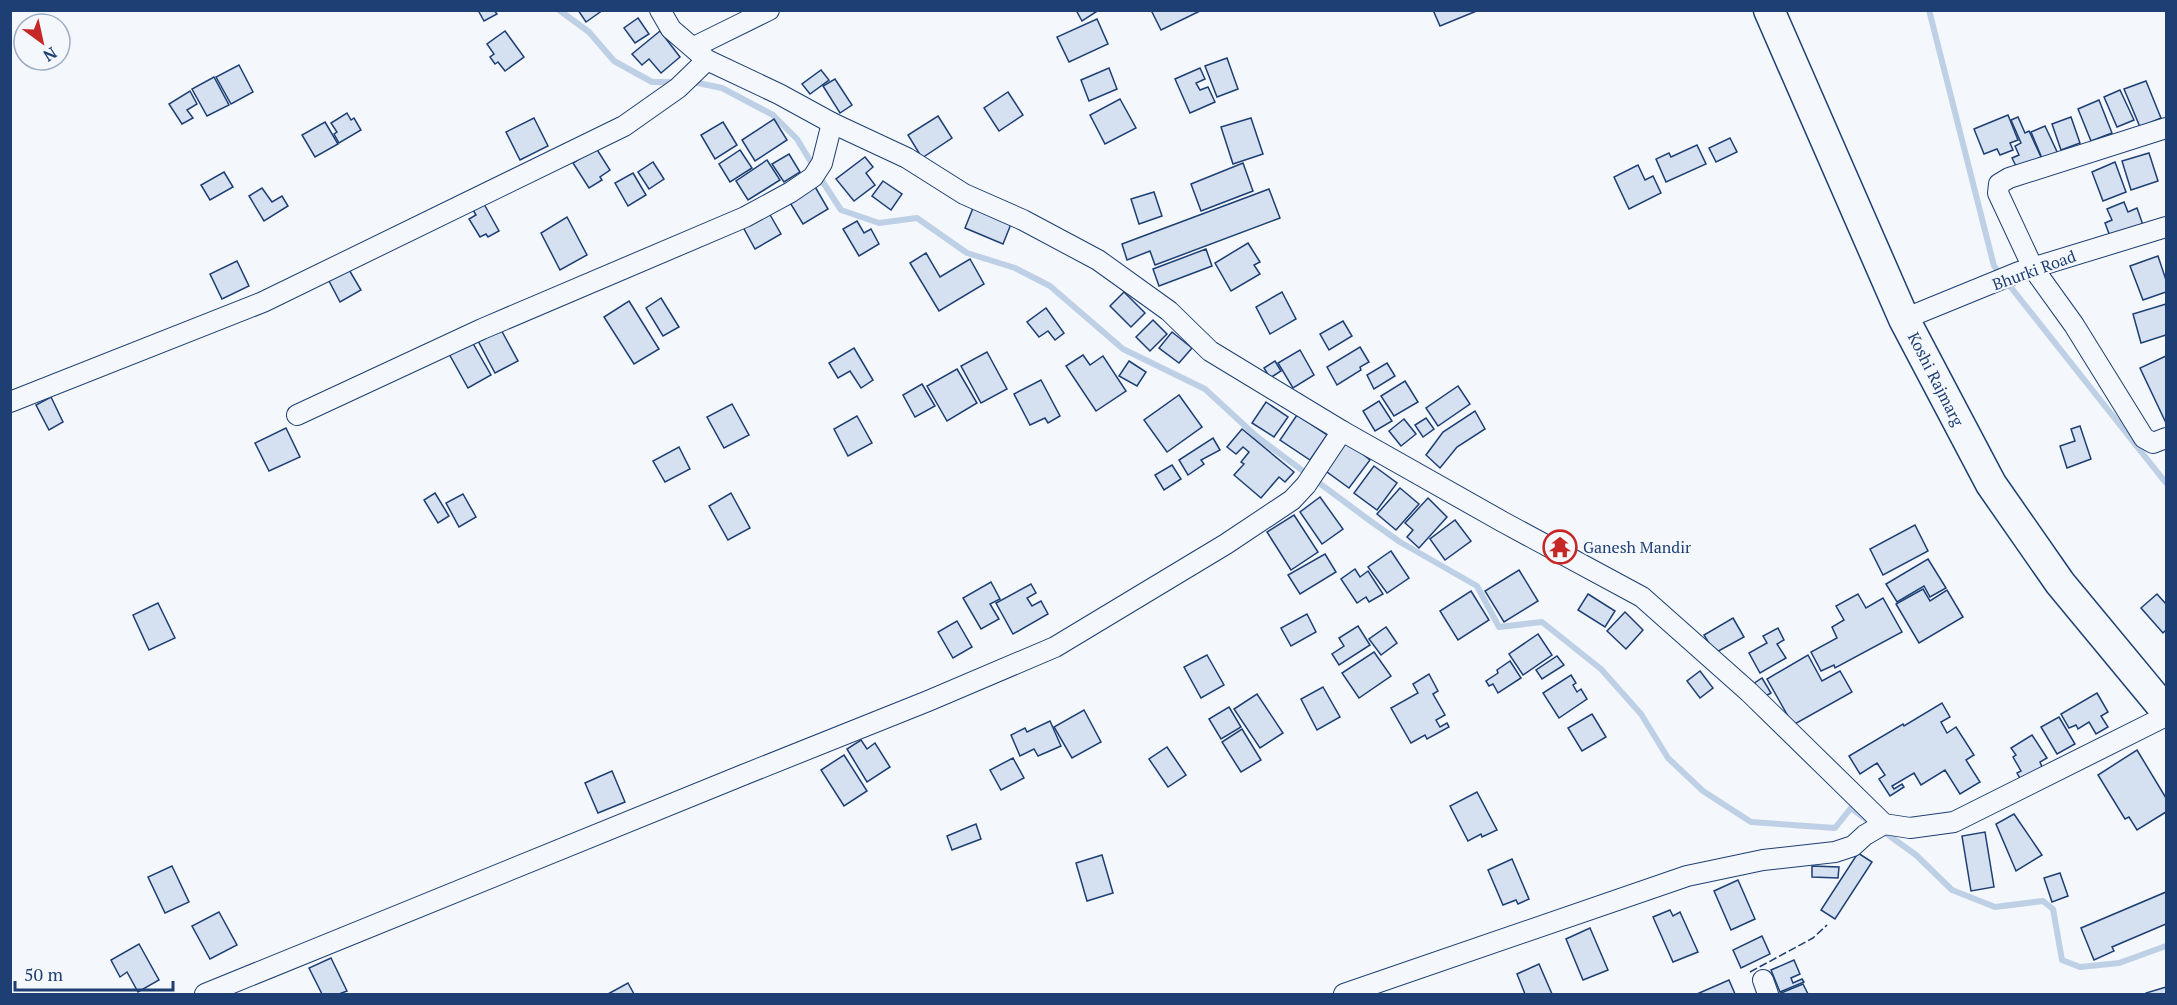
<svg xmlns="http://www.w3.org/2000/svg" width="2177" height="1005" font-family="'PT Serif',serif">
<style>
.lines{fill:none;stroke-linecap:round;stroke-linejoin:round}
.stream{stroke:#bed0e5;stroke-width:6}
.building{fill:#d5e0f0;stroke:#1d3f73;stroke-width:1.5}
.street-casing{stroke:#1d3f73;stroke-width:22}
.primary-casing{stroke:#1d3f73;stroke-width:33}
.street{stroke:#f4f7fb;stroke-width:20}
.primary{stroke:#f4f7fb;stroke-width:30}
.fence{stroke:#1d3f73;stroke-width:1.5;stroke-dasharray:8 3;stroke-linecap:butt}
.labels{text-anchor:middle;stroke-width:4.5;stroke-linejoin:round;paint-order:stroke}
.street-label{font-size:16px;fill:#1d3f73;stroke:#f4f7fb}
.poi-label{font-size:16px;fill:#1d3f73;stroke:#f4f7fb;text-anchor:start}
</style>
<rect width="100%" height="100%" fill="#f4f7fb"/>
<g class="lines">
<g class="stream">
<polyline points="559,10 589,32 614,61 652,82 676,82"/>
<polyline points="1929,10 1994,266 2166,483"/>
<polyline points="693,82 722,88 773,115 797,139 814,167"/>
<polyline points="819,176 841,210 879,223 917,218 967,253 1015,268 1050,286 1123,349 1205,389 1256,436 1369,520 1400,542 1477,586 1499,627 1542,622 1601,669 1641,714 1668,758 1703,791 1751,822 1835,828 1851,808 1867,820"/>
<polyline points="1880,829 1916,855 1952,890 1995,907 2043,901 2053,909 2062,960 2080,967 2119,963 2166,946"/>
</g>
</g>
<g class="building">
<polygon points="478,10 494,10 497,14 484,21"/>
<polygon points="578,10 603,10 586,22"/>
<polygon points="1076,10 1099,10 1082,21"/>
<polygon points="1151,10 1202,10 1161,30"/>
<polygon points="1433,10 1479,10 1440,26"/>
<polygon points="638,18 649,34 635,43 624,28"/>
<polygon points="1097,19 1108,44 1069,62 1057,37"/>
<polygon points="505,31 524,57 505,71 498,62 495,64 490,57 494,54 487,44"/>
<polygon points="660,31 680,57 661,73 649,59 642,65 632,54"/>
<polygon points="1227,58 1238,89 1217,97 1205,66"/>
<polygon points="239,65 253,92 231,104 216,77"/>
<polygon points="1109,68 1117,89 1089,101 1081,80"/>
<polygon points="1200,68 1205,79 1196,83 1200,90 1208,87 1215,102 1190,113 1175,79"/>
<polygon points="821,70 829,80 810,94 802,84"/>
<polygon points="214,77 229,105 207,116 192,89"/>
<polygon points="835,79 852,105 840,113 823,86"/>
<polygon points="2146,81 2161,118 2140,127 2124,89"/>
<polygon points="2120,90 2134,120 2117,127 2104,97"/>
<polygon points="190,91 197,104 187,110 193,118 182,124 169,104"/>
<polygon points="1008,92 1023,115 999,131 984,108"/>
<polygon points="1120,99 1136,128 1105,144 1090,115"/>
<polygon points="2099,100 2112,133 2091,141 2078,109"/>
<polygon points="347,113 351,120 354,118 361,130 339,143 334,134 337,132 331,123"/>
<polygon points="2008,115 2018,140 2010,143 2013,150 2000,155 1997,149 1984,154 1974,129"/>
<polygon points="938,116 952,138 922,158 908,135"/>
<polygon points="2018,117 2025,133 2029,131 2041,157 2017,168 2012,158 2019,155 2015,146 2021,143 2011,120"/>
<polygon points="2071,117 2080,143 2061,150 2052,124"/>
<polygon points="534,118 548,146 520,160 506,132"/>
<polygon points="1251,118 1263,154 1233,164 1221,127"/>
<polygon points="774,119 787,140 755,161 742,140"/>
<polygon points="325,122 338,144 315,157 302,135"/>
<polygon points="723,122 737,145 715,159 701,135"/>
<polygon points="2045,126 2059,156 2044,163 2031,132"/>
<polygon points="1730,138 1737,152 1716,162 1709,148"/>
<polygon points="1697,145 1706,164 1666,182 1656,159 1669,153 1671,157"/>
<polygon points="596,148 610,170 600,177 602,180 589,188 573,163"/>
<polygon points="740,150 752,168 730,182 719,164"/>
<polygon points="2149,153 2158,181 2131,190 2122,161"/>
<polygon points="789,154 800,172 784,182 772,164"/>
<polygon points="865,157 873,167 866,173 875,185 854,201 836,179"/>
<polygon points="767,160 780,180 748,200 736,181"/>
<polygon points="653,162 664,179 649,189 638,172"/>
<polygon points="2115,162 2126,192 2103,201 2092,172"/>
<polygon points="1243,163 1253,191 1201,211 1191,184"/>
<polygon points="1638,165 1645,180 1653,176 1661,193 1629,209 1614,177"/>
<polygon points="224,172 233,187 210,200 201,185"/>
<polygon points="633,173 646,195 628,206 615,183"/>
<polygon points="883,181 902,194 891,210 872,196"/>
<polygon points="814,185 828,209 803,224 789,201"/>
<polygon points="262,188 272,202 282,196 288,206 264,221 249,196"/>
<polygon points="1269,189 1280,218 1155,265 1150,251 1127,260 1122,244"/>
<polygon points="1154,192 1162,216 1139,224 1131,199"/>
<polygon points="2124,202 2128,212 2137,208 2143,225 2111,239 2105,223 2112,220 2107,209"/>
<polygon points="484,204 499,231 488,237 486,234 480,237 469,219 476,215 473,210"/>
<polygon points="973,208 1011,224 1003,244 965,228"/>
<polygon points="769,213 781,234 755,249 743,227"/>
<polygon points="567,217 587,255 560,270 541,233"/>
<polygon points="857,221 864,233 871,229 879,244 859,256 843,229"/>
<polygon points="1248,243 1260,262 1254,265 1260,274 1231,291 1215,263"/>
<polygon points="1206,249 1212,266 1159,286 1153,269"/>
<polygon points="926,253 940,277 970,259 984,284 939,311 910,263"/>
<polygon points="2158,256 2166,280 2166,292 2143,300 2130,266"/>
<polygon points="237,261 249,286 222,299 210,274"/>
<polygon points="348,268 361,290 340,302 328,279"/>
<polygon points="1124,292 1145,313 1131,327 1110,306"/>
<polygon points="1282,292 1296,319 1270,334 1256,307"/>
<polygon points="661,298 679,327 663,336 646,308"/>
<polygon points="629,301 659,349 634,364 604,317"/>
<polygon points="2166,304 2166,335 2141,343 2133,314"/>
<polygon points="1046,308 1064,333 1055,340 1048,331 1039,337 1027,322"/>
<polygon points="1153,320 1167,334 1150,351 1136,337"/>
<polygon points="1343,321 1352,336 1329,350 1320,334"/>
<polygon points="499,326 518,361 495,373 476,337"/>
<polygon points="1172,332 1192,348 1179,363 1159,348"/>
<polygon points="471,340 491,375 468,388 448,352"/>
<polygon points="1360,347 1369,362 1360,367 1361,370 1337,385 1327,367"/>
<polygon points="854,348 873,380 861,388 850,371 838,378 829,363"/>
<polygon points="1300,350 1314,375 1293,388 1278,363"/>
<polygon points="987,352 1007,389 981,403 961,366"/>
<polygon points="1083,355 1090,365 1103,356 1126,391 1096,411 1066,366"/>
<polygon points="2166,356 2166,423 2140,368"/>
<polygon points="1129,361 1146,372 1137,386 1119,376"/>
<polygon points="1275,361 1281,371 1270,378 1264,368"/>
<polygon points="1387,363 1395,376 1374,389 1367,375"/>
<polygon points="957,369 977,403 947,421 927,386"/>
<polygon points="1041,380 1060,416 1048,423 1045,418 1030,425 1014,394"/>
<polygon points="1405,381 1418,402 1394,416 1381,396"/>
<polygon points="922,384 935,406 915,417 903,395"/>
<polygon points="1458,386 1470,404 1438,426 1426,408"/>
<polygon points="1179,395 1202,427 1167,452 1144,420"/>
<polygon points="51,397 63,422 49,430 36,405"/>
<polygon points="1379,401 1392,421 1375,431 1363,411"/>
<polygon points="1266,402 1288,417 1274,437 1252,423"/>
<polygon points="732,404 749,435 724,448 707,417"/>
<polygon points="1475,411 1485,429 1457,447 1440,468 1426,455 1443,432"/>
<polygon points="1297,415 1327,435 1310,460 1280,440"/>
<polygon points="857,416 872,443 848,456 834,429"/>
<polygon points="1426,418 1434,429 1423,437 1415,425"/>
<polygon points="1404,419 1416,434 1401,446 1389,431"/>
<polygon points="2080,426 2091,459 2067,468 2060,446 2075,441 2071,429"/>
<polygon points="286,428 300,457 269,471 255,443"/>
<polygon points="1242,429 1294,472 1285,482 1279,477 1261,498 1234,475 1244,464 1241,462 1249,452 1243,447 1236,454 1227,447"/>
<polygon points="1213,438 1220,450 1201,460 1204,464 1188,475 1179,460"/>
<polygon points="1345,440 1370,460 1349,488 1323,469"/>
<polygon points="679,447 690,469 665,482 653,461"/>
<polygon points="1172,465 1181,479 1164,490 1155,475"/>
<polygon points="1374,466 1397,483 1377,510 1354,493"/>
<polygon points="1400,488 1419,504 1396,530 1377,514"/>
<polygon points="435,493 449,516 438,523 424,500"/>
<polygon points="731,493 750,528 728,540 709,506"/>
<polygon points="463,494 476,517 459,527 446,503"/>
<polygon points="1320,497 1343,529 1322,544 1300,512"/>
<polygon points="1428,498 1447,517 1419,548 1407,537 1413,530 1405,523"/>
<polygon points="1294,515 1318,552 1291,570 1267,532"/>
<polygon points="1455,520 1471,541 1445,560 1430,539"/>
<polygon points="1915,525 1928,551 1883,575 1870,549"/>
<polygon points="1391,551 1409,578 1387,593 1368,567"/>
<polygon points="1325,554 1336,572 1300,594 1288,575"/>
<polygon points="1928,559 1946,588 1930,597 1924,586 1897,602 1886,584"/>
<polygon points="1355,569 1360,577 1368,571 1383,594 1369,602 1366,597 1357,603 1341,579"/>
<polygon points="1519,570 1538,601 1504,622 1485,591"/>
<polygon points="991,582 1000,599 990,604 999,619 981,629 963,598"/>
<polygon points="1031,584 1036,593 1027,598 1032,606 1041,601 1048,614 1013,634 996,603"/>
<polygon points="1923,589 1930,601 1947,590 1963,617 1919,643 1896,604"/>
<polygon points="1471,591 1489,620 1458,640 1440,611"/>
<polygon points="1588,594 1615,611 1605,627 1578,610"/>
<polygon points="1858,594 1866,608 1883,598 1902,632 1835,668 1834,665 1821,671 1811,652 1837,638 1832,627 1844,620 1836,606"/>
<polygon points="2157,594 2166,604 2166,630 2163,633 2141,608"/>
<polygon points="158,603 175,638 149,650 133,615"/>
<polygon points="1625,612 1643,630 1626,649 1607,631"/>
<polygon points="1307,614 1316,632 1291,646 1281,628"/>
<polygon points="1733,618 1744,637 1715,653 1704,635"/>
<polygon points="957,621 972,647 953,658 938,632"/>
<polygon points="1358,626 1370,645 1339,665 1332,654 1344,646 1339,638"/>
<polygon points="1386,627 1397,643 1381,655 1369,639"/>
<polygon points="1778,628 1784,640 1777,644 1786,658 1760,673 1749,653 1767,643 1763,636"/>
<polygon points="1538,634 1552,655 1523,675 1509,654"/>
<polygon points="1374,652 1391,676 1359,698 1342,673"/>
<polygon points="1207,655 1224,685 1201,698 1184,667"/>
<polygon points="1808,655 1822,681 1840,671 1852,692 1793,725 1767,679"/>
<polygon points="1557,656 1564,665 1542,679 1536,670"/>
<polygon points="1510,661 1521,678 1498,693 1493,684 1489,686 1486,681 1498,673 1497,670"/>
<polygon points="1700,671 1713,688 1700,698 1687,681"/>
<polygon points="1429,674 1438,691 1433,694 1445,715 1436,720 1440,727 1447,723 1449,727 1427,739 1425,735 1411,743 1391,708 1418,693 1413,684"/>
<polygon points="1571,675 1576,683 1573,685 1577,692 1581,689 1587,699 1559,718 1543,693"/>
<polygon points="1762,678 1771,693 1759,700 1750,686"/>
<polygon points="1323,687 1340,717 1317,730 1301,699"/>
<polygon points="2097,693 2108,712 2101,716 2108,727 2096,734 2089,722 2078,729 2076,725 2069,728 2061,714"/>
<polygon points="1257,694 1283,733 1260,748 1234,709"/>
<polygon points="1942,703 1950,717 1941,722 1947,733 1956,727 1974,755 1966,760 1980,782 1960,794 1945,770 1921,785 1914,773 1892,786 1894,789 1902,784 1904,787 1890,796 1879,779 1885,775 1877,763 1860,774 1849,756 1903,724 1904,726"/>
<polygon points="1229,707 1241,727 1221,739 1209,719"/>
<polygon points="1084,710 1101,742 1072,758 1054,727"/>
<polygon points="1592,714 1606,737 1582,751 1568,728"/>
<polygon points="2059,717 2075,744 2057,754 2041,727"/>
<polygon points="1050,721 1061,746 1038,756 1034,749 1020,756 1011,735 1025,728 1027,732"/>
<polygon points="1242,729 1261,760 1241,772 1222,742"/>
<polygon points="2032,735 2047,758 2040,762 2042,767 2021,780 2017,773 2021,771 2013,757 2016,755 2011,748"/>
<polygon points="861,740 867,749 875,743 890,767 867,782 847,749"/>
<polygon points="1167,747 1186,775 1168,787 1149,759"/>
<polygon points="2137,750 2166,798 2166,812 2137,830 2129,817 2125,819 2098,775"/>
<polygon points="844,755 867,791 844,806 821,770"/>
<polygon points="1013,758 1024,778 1001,790 990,770"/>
<polygon points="612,771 625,802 598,813 585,783"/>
<polygon points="1477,792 1497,830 1482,837 1481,834 1468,841 1450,806"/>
<polygon points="2014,814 2042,855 2016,871 1996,824"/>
<polygon points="976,824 981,839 952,850 947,836"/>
<polygon points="1985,832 1994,887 1971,891 1962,836"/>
<polygon points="1858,853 1872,862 1835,919 1821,910"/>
<polygon points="1102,855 1113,893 1087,901 1076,863"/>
<polygon points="1512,859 1529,899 1518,904 1516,900 1503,905 1488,870"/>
<polygon points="172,866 189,902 165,913 148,877"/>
<polygon points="1812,866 1839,867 1838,878 1812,877"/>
<polygon points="2060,873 2068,896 2052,902 2044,878"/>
<polygon points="1738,880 1755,919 1731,930 1714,891"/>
<polygon points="2166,892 2166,924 2112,947 2114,951 2094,960 2081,928"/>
<polygon points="1670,910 1673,916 1680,912 1698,952 1673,962 1653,917"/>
<polygon points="219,912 237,945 210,959 192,926"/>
<polygon points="1590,928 1608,970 1583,980 1566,939"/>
<polygon points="1762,936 1770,954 1741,968 1733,950"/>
<polygon points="139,944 159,980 138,992 127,972 120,977 111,960"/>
<polygon points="331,958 347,991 339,994 322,994 309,968"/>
<polygon points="1794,960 1800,974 1791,978 1793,983 1802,979 1804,982 1780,992 1771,970"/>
<polygon points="1539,964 1552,994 1525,994 1517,974"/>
<polygon points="1729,980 1735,994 1697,994"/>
<polygon points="628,983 634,994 608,994"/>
<polygon points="1803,984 1808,994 1782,994 1781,993"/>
<polygon points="2166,987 2166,994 2146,994 2146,993"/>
</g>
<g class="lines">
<defs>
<g id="street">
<polyline points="660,10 671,29 707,60 779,94 832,123 907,158 964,194 1023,220 1098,260 1169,311 1210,351 1342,431 1503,522 1642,597 1749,692 1884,824 1910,828 1954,822 2166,716"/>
<polyline points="694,47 769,10"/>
<polyline points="2166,128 2009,178 1999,184 1998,193 2033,268 2074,325 2144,438 2153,443 2166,438"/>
<polyline points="1904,319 2019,272 2166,227"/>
<polyline points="10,402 263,302 624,126 678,88 707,60"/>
<polyline points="297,415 482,329 745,217 791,192 813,177 822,163 832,123"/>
<polyline points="1763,980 1768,994"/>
<polyline points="205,994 743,775 928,701 1055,647 1226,544 1292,500 1306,485 1342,431"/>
<polyline points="1344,994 1687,876 1763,860 1835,852 1853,846 1865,835 1884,824"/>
</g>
<polyline id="primary" points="1769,10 1904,319 1991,484 2060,583 2166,711"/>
</defs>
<use href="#street" class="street-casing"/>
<use href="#primary" class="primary-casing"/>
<use href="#street" class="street"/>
<use href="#primary" class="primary"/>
<polyline class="fence" points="1750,972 1813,938 1827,925"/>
</g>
<defs>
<symbol id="temple-ring" viewBox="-11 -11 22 22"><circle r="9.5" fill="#f4f7fb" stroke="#c62828" stroke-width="1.5"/><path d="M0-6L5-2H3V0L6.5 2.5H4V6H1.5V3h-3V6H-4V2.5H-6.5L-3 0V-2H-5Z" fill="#c62828"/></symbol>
</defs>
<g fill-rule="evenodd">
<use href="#temple-ring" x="1541" y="528" width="38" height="38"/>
</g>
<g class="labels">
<g class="street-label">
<text transform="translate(2034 270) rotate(-20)" y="6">Bhurki Road</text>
<text transform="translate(1936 379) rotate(63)" y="6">Koshi Rajmarg</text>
</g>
<g class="poi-label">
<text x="1583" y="553">Ganesh Mandir</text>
</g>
</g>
<rect width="2177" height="1005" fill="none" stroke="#1d3f73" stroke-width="24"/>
<g transform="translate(42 42) rotate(147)"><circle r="28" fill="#f4f7fb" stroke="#9eadc5" stroke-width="1.5"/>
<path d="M0-4.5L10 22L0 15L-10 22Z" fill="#c62828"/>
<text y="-9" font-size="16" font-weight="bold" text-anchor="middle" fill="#1d3f73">N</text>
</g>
<path d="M15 981v9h158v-9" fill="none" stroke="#1d3f73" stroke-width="3"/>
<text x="24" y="981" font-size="18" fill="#1d3f73" stroke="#f4f7fb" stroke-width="4.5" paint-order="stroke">50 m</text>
</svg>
